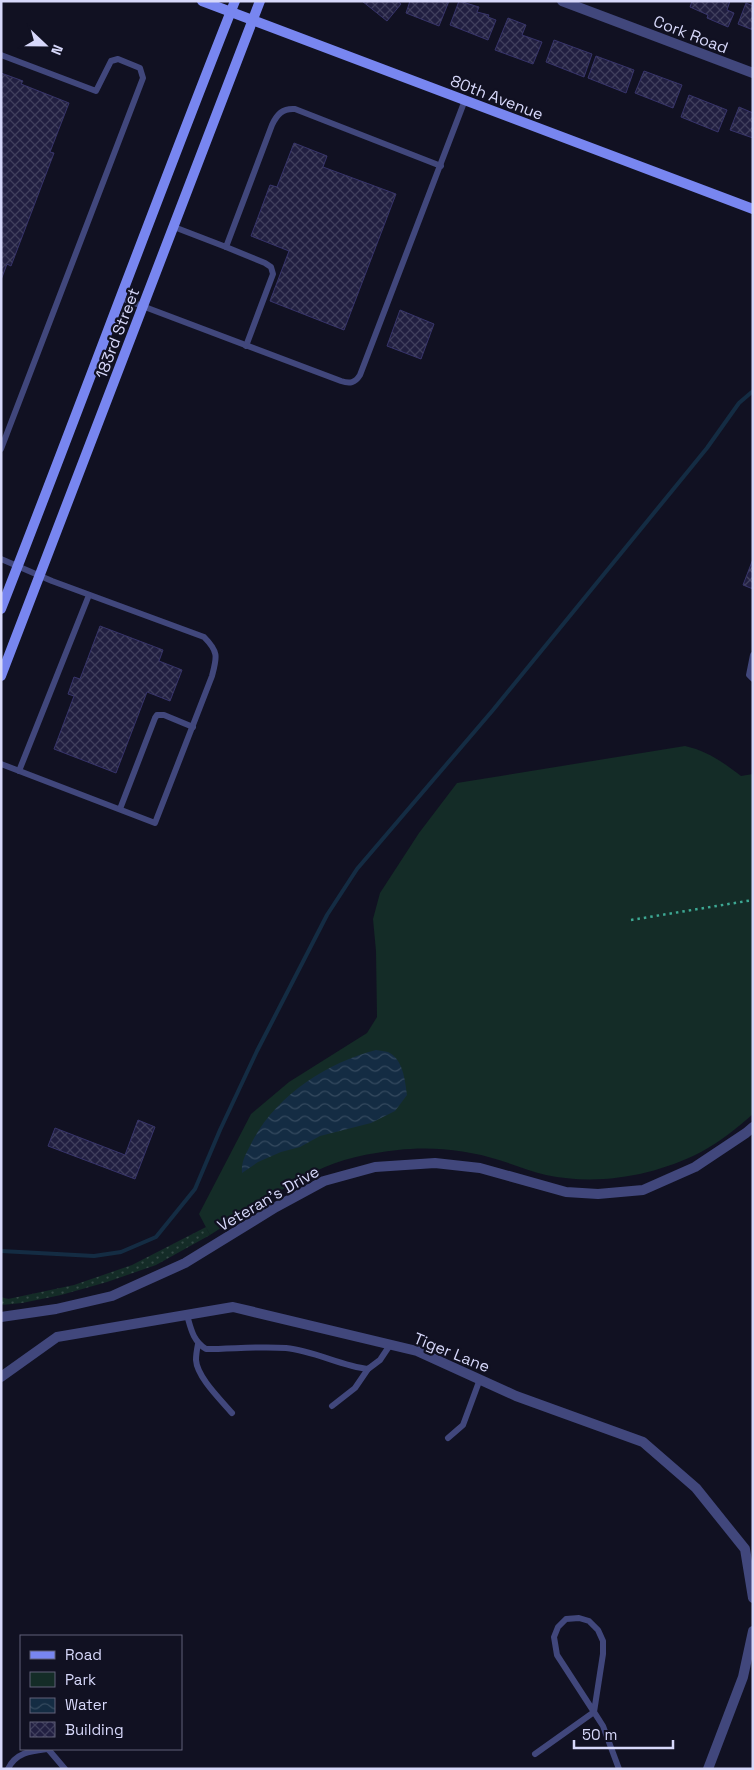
<svg xmlns="http://www.w3.org/2000/svg" width="754" height="1770" font-family="'Space Grotesk',sans-serif">
<style>
.grass{fill:url(#grass-dots)}
.park{fill:#142c27}
.water{fill:url(#water-waves)}
.lines{fill:none;stroke-linecap:round;stroke-linejoin:round}
.stream{stroke:#142c43;stroke-width:4}
.building{fill:url(#building-cross-hatch);stroke:#37346a}
.path{stroke:#3da893;stroke-width:2.5;stroke-dasharray:2.5 4;stroke-linecap:butt}
.lane{stroke:#41477c;stroke-width:6}
.street{stroke:#41477c;stroke-width:10}
.secondary{stroke:#7886f0;stroke-width:10}
.labels{text-anchor:middle;stroke-width:4.5;stroke-linejoin:round;paint-order:stroke}
.street-label{font-size:16px;fill:#d7d8fa;stroke:#112}
</style>
<defs>
<pattern id="grass-dots" width="8" height="8" patternUnits="userSpaceOnUse" patternTransform="scale(1.25)"><rect width="8" height="8" fill="#142c27"/><path d="M2 2h.1M6 6h.1" fill="none" stroke="#354a47" stroke-width="1.8" stroke-linecap="round"/></pattern>
<pattern id="water-waves" width="16" height="10" patternUnits="userSpaceOnUse" patternTransform="scale(1.25)"><rect width="16" height="10" fill="#142c43"/><path d="M0 5q4-4 8 0t8 0" fill="none" stroke="#354a5f"/></pattern>
<pattern id="building-cross-hatch" width="8" height="8" patternUnits="userSpaceOnUse" patternTransform="scale(1.25)"><rect width="8" height="8" fill="#211f41"/><path d="M0 0l8 8M0 8l8-8" fill="none" stroke="#403f5d"/></pattern>
</defs>
<rect width="100%" height="100%" fill="#112"/>
<polygon class="grass" points="206,1227 210,1235 156,1265 107,1282 61,1295 22,1303 1,1305 1,1297 8,1299 74,1285 132,1265"/>
<path class="park" d="M 685,746 C 707,751 723,762 741,776 L 753,774 L 753,1114 C 737,1128 720,1142 701,1152 C 654,1176 598,1186 546,1175 C 530,1171 515,1165 499,1160 C 468,1150 431,1146 398,1150 C 369,1153 340,1159 314,1172 C 278,1190 244,1214 210,1235 L 199,1214 L 251,1114 L 289,1082 L 367,1033 L 377,1017 L 376,951 L 373,919 L 380,893 L 419,833 L 457,783 Z"/>
<path class="water" d="M 376,1050 C 380,1051 385,1051 388,1052 C 403,1059 405,1080 407,1095 L 395,1111 L 371,1123 L 320,1136 L 300,1147 L 281,1152 L 258,1162 L 242,1173 C 241,1161 246,1154 251,1144 C 274,1097 326,1063 376,1050 Z"/>
<g class="lines">
<polyline class="stream" points="1,1251 94,1256 121,1252 156,1237 195,1189 220,1130 257,1051 327,915 357,869 493,710 707,448 739,403 753,391"/>
</g>
<g class="building">
<polygon points="362,1 397,1 401,4 387,21"/>
<polygon points="410,1 449,1 439,26 406,13"/>
<polygon points="459,1 479,7 477,12 489,15 488,17 496,20 488,40 450,25"/>
<polygon points="692,1 730,1 727,10 734,13 728,27 707,18 708,15 690,7"/>
<polygon points="746,3 753,6 753,30 738,24"/>
<polygon points="508,18 526,25 522,35 542,42 533,64 495,50"/>
<polygon points="554,40 592,54 584,77 546,62"/>
<polygon points="596,56 634,70 626,93 588,78"/>
<polygon points="644,71 682,85 673,108 635,93"/>
<polygon points="1,73 23,81 21,84 69,103 50,152 54,153 11,266 7,264 1,280"/>
<polygon points="689,95 727,110 718,132 681,117"/>
<polygon points="739,107 753,113 753,138 730,130"/>
<polygon points="294,143 327,156 323,167 396,194 344,330 270,301 289,251 251,236 270,185 277,187"/>
<polygon points="400,310 434,324 421,359 387,346"/>
<polygon points="753,559 753,589 743,585"/>
<polygon points="100,626 163,650 159,661 182,670 170,701 147,692 116,773 54,749 74,696 68,694 74,677 80,679"/>
<polygon points="138,1120 155,1127 135,1179 48,1146 55,1128 125,1155"/>
</g>
<g class="lines">
<polyline class="path" points="631,920 753,900"/>
<g class="lane">
<polyline points="1,55 96,91 111,61 118,59 140,68 143,78 1,449"/>
<path d="M 174,227 L 226,247 L 272,125 C 277,114 283,108 295,109 L 441,166"/>
<polyline points="226,247 265,263 271,267 273,274 246,346"/>
<path d="M 121,298 L 341,381 C 350,384 355,383 360,375 L 465,100"/>
<path d="M 1,559 L 52,581 L 204,637 C 219,652 217,657 212,676 L 155,823 L 1,764"/>
<polyline points="753,655 749,675 753,679"/>
<polyline points="19,771 89,595"/>
<polyline points="120,809 155,718 157,715 164,715 193,727"/>
<path d="M 187,1315 C 191,1329 193,1341 206,1349 C 232,1349 260,1346 286,1348 C 315,1351 341,1366 368,1369 L 380,1360 L 390,1345"/>
<path d="M 198,1344 C 197,1349 196,1355 196,1360 C 197,1377 221,1400 232,1413"/>
<polyline points="332,1406 355,1388 368,1369"/>
<polyline points="448,1438 463,1425 480,1379"/>
<polyline points="535,1754 594,1712 603,1654 603,1641 598,1630 589,1621 579,1618 566,1619 558,1627 554,1637 557,1655 594,1712 603,1726 619,1769"/>
<path d="M 8,1769 C 16,1752 32,1751 48,1749 L 65,1769"/>
</g>
<g class="street">
<polyline points="562,1 753,73"/>
<polyline points="1,1317 56,1309 112,1296 185,1263 276,1207 324,1181 375,1167 435,1163 480,1168 566,1192 598,1194 643,1190 695,1167 746,1133 753,1127"/>
<polyline points="1,1377 57,1337 233,1307 417,1351 516,1396 643,1442 696,1488 745,1549 753,1598"/>
<polyline points="708,1769 743,1677 753,1631"/>
</g>
<g class="secondary">
<polyline points="202,1 753,209"/>
<path d="M 1,609 C 80,407 155,203 235,1"/>
<polyline points="1,676 260,1"/>
</g>
</g>
<g class="labels">
<g class="street-label">
<text transform="translate(691 34) rotate(21)" y="6">Cork Road</text>
<text transform="translate(497 97) rotate(21)" y="6">80th Avenue</text>
<text transform="translate(117 333) rotate(-69)" y="6">183rd Street</text>
<text transform="translate(268 1198) rotate(-30)" y="6">Veteran's Drive</text>
<text transform="translate(452 1352) rotate(22)" y="6">Tiger Lane</text>
</g>
</g>
<rect width="754" height="1770" fill="none" stroke="#d7d8fa" stroke-width="5"/>
<rect x="20" y="1635" width="162" height="115" fill="#111122" stroke="#606178"/>
<rect x="30" y="1651" width="25" height="8" fill="#7886f0" stroke="#606178"/>
<text x="65" y="1660" font-size="15" fill="#d7d8fa">Road</text>
<rect x="30" y="1672" width="25" height="15" fill="#142c27" stroke="#606178"/>
<text x="65" y="1685" font-size="15" fill="#d7d8fa">Park</text>
<rect x="30" y="1698" width="25" height="15" fill="url(#water-waves)" stroke="#606178"/>
<text x="65" y="1710" font-size="15" fill="#d7d8fa">Water</text>
<rect x="30" y="1722" width="25" height="15" fill="url(#building-cross-hatch)" stroke="#606178"/>
<text x="65" y="1735" font-size="15" fill="#d7d8fa">Building</text>
<g transform="translate(45 45) rotate(112)" stroke="#111122" stroke-width="4" paint-order="stroke">
<path d="M0-4L9 19L0 12L-9 19Z" fill="#d7d8fa"/>
<text y="-8" font-size="14" font-weight="bold" text-anchor="middle" fill="#d7d8fa">N</text>
</g>
<path d="M574 1740v8h99v-8" fill="none" stroke="#d7d8fa" stroke-width="2.5"/>
<text x="582" y="1740" font-size="15" fill="#d7d8fa" stroke="#111122" stroke-width="4" paint-order="stroke">50 m</text>
</svg>
